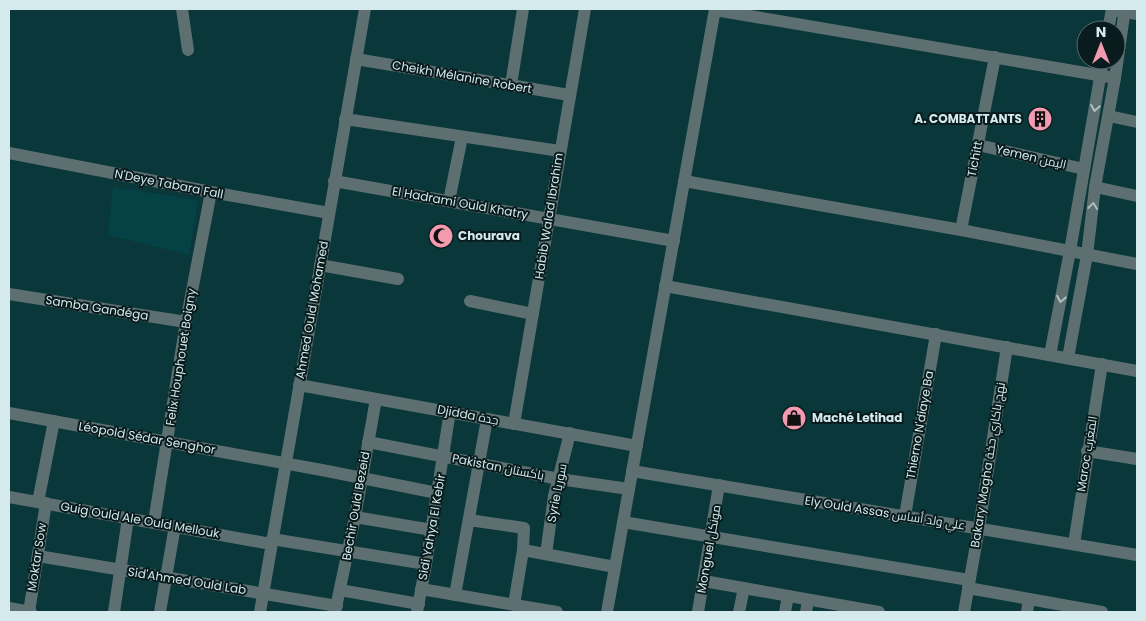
<svg xmlns="http://www.w3.org/2000/svg" width="1146" height="621" font-family="Poppins,Cairo,sans-serif">
<style>
.built{fill:#044245}
.lines{fill:none;stroke-linecap:round;stroke-linejoin:round}
.minor{stroke:#5d6f70;stroke-width:12}
.oneway{stroke:#aabfc1}
.labels{text-anchor:middle;stroke-width:4;stroke-linejoin:round;paint-order:stroke}
.street-label{font-size:12px;fill:#d4eaec;stroke:#091b1c}
.poi-label{font-size:12px;font-weight:bold;fill:#d4eaec;stroke:#091b1c;text-anchor:start}
</style>
<rect width="100%" height="100%" fill="#09373a"/>
<polygon class="built" points="113,187 198,200 189,255 108,235"/>
<g class="lines">
<g class="minor">
<polyline points="182,9 188,50"/>
<polyline points="715,10 1115,78"/>
<polyline points="1112,10 1137,14"/>
<polyline points="1108,30 1112,9"/>
<polyline points="356,59 569,95"/>
<polyline points="511,85 523,9"/>
<polyline points="1109,116 1137,122"/>
<polyline points="345,119 560,151"/>
<polyline points="978,145 1084,169"/>
<polyline points="9,153 211,192 329,213"/>
<polyline points="334,181 674,241"/>
<polyline points="684,181 961,230 1137,264"/>
<polyline points="1095,187 1137,196"/>
<polyline points="449,201 462,137"/>
<polyline points="961,230 995,57"/>
<polyline points="320,265 398,279"/>
<polyline points="665,286 1137,371"/>
<polyline points="9,294 186,322"/>
<polyline points="470,301 533,314"/>
<polyline points="1050,355 1070,251 1103,60"/>
<polyline points="1068,358 1087,255 1095,187 1115,78 1125,9"/>
<polyline points="299,385 637,446"/>
<polyline points="9,413 327,471 437,493"/>
<polyline points="514,424 585,9"/>
<polyline points="368,442 559,479 629,489"/>
<polyline points="1087,451 1137,459"/>
<polyline points="632,471 1137,555"/>
<polyline points="9,497 271,544"/>
<polyline points="38,502 54,421"/>
<polyline points="905,516 936,334"/>
<polyline points="355,517 432,530"/>
<polyline points="469,520 524,528 523,550 514,605"/>
<polyline points="154,522 186,322 211,192"/>
<polyline points="623,522 969,580"/>
<polyline points="272,539 426,564"/>
<polyline points="1074,544 1102,364"/>
<polyline points="523,550 615,567"/>
<polyline points="546,554 554,496 570,433"/>
<polyline points="38,556 337,606"/>
<polyline points="704,581 879,612"/>
<polyline points="968,588 1102,612"/>
<polyline points="421,589 557,612"/>
<polyline points="340,590 419,604"/>
<polyline points="455,595 487,419"/>
<polyline points="9,608 31,612"/>
<polyline points="29,612 46,503"/>
<polyline points="114,612 128,518"/>
<polyline points="160,612 175,526"/>
<polyline points="260,612 365,9"/>
<polyline points="335,612 355,517 376,399"/>
<polyline points="417,612 426,564 450,411"/>
<polyline points="607,612 715,9"/>
<polyline points="698,612 719,485"/>
<polyline points="739,612 744,588"/>
<polyline points="785,612 788,596"/>
<polyline points="806,612 808,600"/>
<polyline points="964,612 979,528 1007,347"/>
<polyline points="1027,612 1029,599"/>
</g>
</g>
<defs><path id="oneway-chevron" d="M-2-3.5L2.5 0L-2 3.5" fill="none" stroke-width="1.6" stroke-linecap="round" stroke-linejoin="round" transform="scale(1.25)"/></defs>
<g class="oneway">
<use href="#oneway-chevron" transform="translate(1095 108) rotate(100)"/>
<use href="#oneway-chevron" transform="translate(1093 206) rotate(-83)"/>
<use href="#oneway-chevron" transform="translate(1061 299) rotate(101)"/>
</g>
<defs>
<symbol id="building-disc" viewBox="-11 -11 22 22"><circle r="9.5" fill="#f29ab0" stroke="#091b1c"/><path d="M-4-6H4V6H1V3H-1V6H-4ZM-2.5-4.3h1.7v1.8h-1.7ZM.8-4.3h1.7v1.8H.8ZM-2.5-1h1.7V.8h-1.7ZM.8-1h1.7V.8H.8Z" fill="#111"/></symbol>
<symbol id="mosque-disc" viewBox="-11 -11 22 22"><circle r="9.5" fill="#f29ab0" stroke="#091b1c"/><path d="M3.5-4.9A6 6 0 1 0 3.5 4.9A5 5 0 1 1 3.5-4.9Z" fill="#111"/></symbol>
<symbol id="shop-disc" viewBox="-11 -11 22 22"><circle r="9.5" fill="#f29ab0" stroke="#091b1c"/><path d="M-5-2.5h2.3a2.7 3.5 0 0 1 5.4 0H5L5.5 6h-11ZM-1.5-2.5h3a1.5 2.3 0 0 0-3 0Z" fill="#111"/></symbol>
</defs>
<g fill-rule="evenodd">
<use href="#building-disc" x="1026" y="105" width="28" height="28"/>
<use href="#mosque-disc" x="427" y="222" width="28" height="28"/>
<use href="#shop-disc" x="780" y="404" width="28" height="28"/>
</g>
<g class="labels">
<g class="street-label">
<text transform="translate(462 77) rotate(10)" y="4">Cheikh Mélanine Robert</text>
<text transform="translate(1031 157) rotate(13)" y="4">Yemen اليمن</text>
<text transform="translate(975 159) rotate(-79)" y="4">Tichitt</text>
<text transform="translate(169 184) rotate(11)" y="4">N'Deye Tabara Fall</text>
<text transform="translate(460 203) rotate(10)" y="4">El Hadrami Ould Khatry</text>
<text transform="translate(549 216) rotate(-81)" y="4">Habib Walad Ibrahim</text>
<text transform="translate(97 308) rotate(9)" y="4">Samba Gandéga</text>
<text transform="translate(312 310) rotate(-80)" y="4">Ahmed Ould Mohamed</text>
<text transform="translate(181 357) rotate(-81)" y="4">Felix Houphouet Boigny</text>
<text transform="translate(468 415) rotate(11)" y="4">Djidda جدة</text>
<text transform="translate(920 425) rotate(-80)" y="4">Thierno N'diaye Ba</text>
<text transform="translate(147 438) rotate(10)" y="4">Léopold Sédar Senghor</text>
<text transform="translate(1087 454) rotate(-81)" y="4">Maroc المغرب</text>
<text transform="translate(988 465) rotate(-81)" y="4">Bakary Magha نهج باكاري حخة</text>
<text transform="translate(498 467) rotate(11)" y="4">Pakistan باكستان</text>
<text transform="translate(557 493) rotate(-79)" y="4">Syrie سوريا</text>
<text transform="translate(356 506) rotate(-80)" y="4">Bechir Ould Bezeid</text>
<text transform="translate(885 513) rotate(9)" y="4">Ely Ould Assas علي ولد أساس</text>
<text transform="translate(140 520) rotate(10)" y="4">Guig Ould Ale Ould Mellouk</text>
<text transform="translate(432 527) rotate(-80)" y="4">Sidi Yahya El Kebir</text>
<text transform="translate(709 549) rotate(-80)" y="4">Monguel مونكل</text>
<text transform="translate(37 557) rotate(-81)" y="4">Moktar Sow</text>
<text transform="translate(187 581) rotate(9)" y="4">Sid'Ahmed Ould Lab</text>
</g>
<g class="poi-label">
<text x="1022" y="123" text-anchor="end">A. COMBATTANTS</text>
<text x="458" y="240">Chourava</text>
<text x="812" y="422">Maché Letihad</text>
</g>
</g>
<rect width="1146" height="621" fill="none" stroke="#d4eaec" stroke-width="20"/>
<g transform="translate(1101 45)"><circle r="24" fill="#091b1c" stroke="#5a6e6f"/>
<path d="M0-4L9 19L0 12L-9 19Z" fill="#f29ab0"/>
<text y="-8" font-size="14" font-weight="bold" text-anchor="middle" fill="#d4eaec">N</text>
</g>
</svg>
